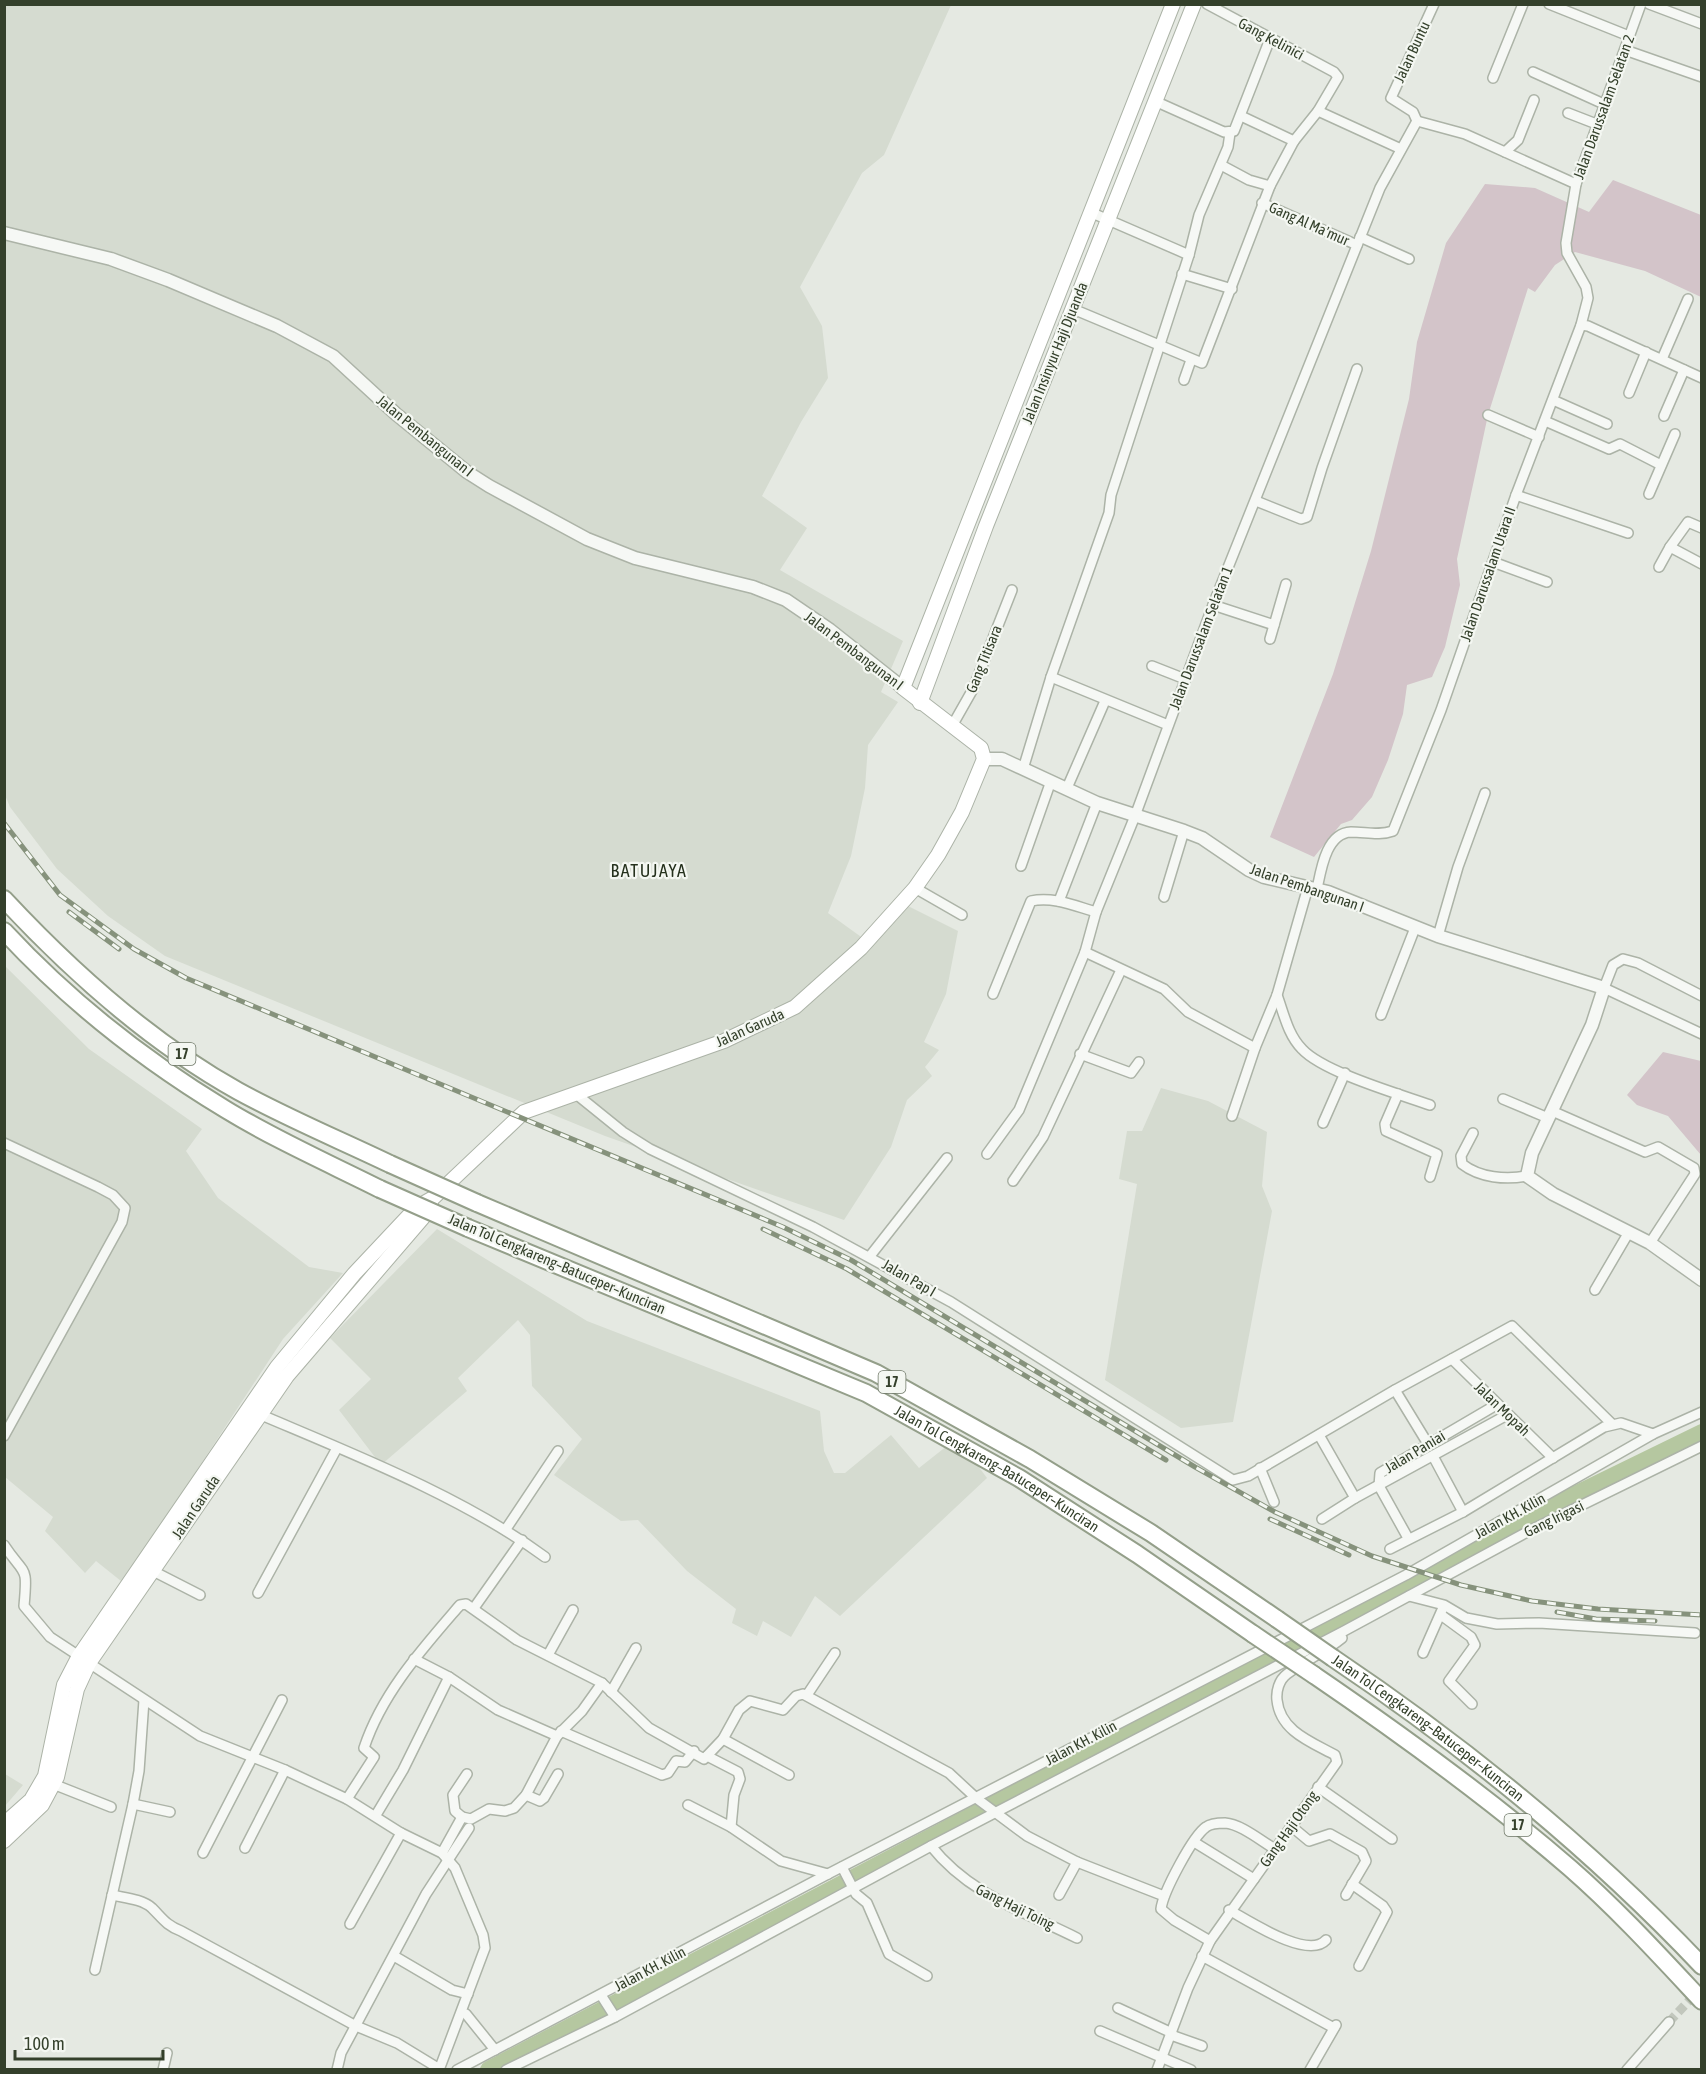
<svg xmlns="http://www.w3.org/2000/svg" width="1706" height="2074" font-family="'Asap Condensed',sans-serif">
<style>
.built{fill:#d5dbd0}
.green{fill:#d3c4c9}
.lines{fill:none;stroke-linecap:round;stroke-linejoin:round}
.river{stroke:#b5c7a0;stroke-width:18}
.minor-tunnel{stroke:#c2c7bd;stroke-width:9;stroke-dasharray:9 4.5;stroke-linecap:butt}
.minor-casing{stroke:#acb3a7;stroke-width:12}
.tertiary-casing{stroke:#acb3a7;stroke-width:15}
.secondary-casing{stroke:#acb3a7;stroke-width:16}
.motorway-casing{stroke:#949f8a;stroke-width:20}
.minor{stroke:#f6f8f5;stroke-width:9}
.tertiary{stroke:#f6f8f5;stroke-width:12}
.secondary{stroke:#fff;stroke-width:14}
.motorway{stroke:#fff;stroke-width:16}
.rail-casing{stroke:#86927c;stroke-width:5}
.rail{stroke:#f4f7f2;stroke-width:3;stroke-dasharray:9;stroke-linecap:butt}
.motorway-bridge-casing{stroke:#949f8a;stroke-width:20;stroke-linecap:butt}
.motorway-bridge{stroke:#fff;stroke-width:16}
.labels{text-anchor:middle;stroke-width:4.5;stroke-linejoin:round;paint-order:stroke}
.shield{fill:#f4f7f2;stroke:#6e7767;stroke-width:1.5}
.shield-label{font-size:14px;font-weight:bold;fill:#34402b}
.street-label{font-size:15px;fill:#34402b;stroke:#f4f7f2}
.quarter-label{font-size:18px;letter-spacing:1.5px;fill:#25311d;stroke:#f4f7f2}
</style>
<rect width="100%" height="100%" fill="#e5e9e2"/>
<g class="built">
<polygon points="5,5 951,5 884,155 862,173 800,287 822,326 828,378 801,422 762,496 807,528 780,570 903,641 881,692 898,702 868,745 865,788 851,856 828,913 864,939 904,904 958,931 946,994 924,1042 939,1050 925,1067 932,1076 907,1100 891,1147 844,1220 605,1136 165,956 108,916 57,869 10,807 5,795"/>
<polygon points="4,965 89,1049 202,1129 186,1151 218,1198 309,1267 343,1273 283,1339 174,1505 121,1581 96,1561 85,1573 45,1531 53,1517 5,1477"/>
<polygon points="1161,1088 1208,1101 1267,1132 1262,1186 1272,1211 1233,1422 1181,1428 1105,1380 1137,1184 1119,1179 1127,1131 1142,1131"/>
<polygon points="437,1229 587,1321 820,1411 824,1451 834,1473 845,1473 891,1435 919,1468 957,1438 987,1478 840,1616 815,1596 791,1637 763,1621 757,1636 732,1623 736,1609 687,1571 638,1520 621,1521 554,1475 582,1439 532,1386 530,1335 518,1320 458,1378 467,1391 381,1465 339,1410 371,1379 330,1338"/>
<polygon points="5,1774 23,1785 5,1806"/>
</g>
<g class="green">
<polygon points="1613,180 1701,215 1701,297 1645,271 1575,252 1555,265 1535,292 1528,288 1488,415 1457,559 1460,585 1445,647 1432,677 1407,685 1403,714 1388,760 1372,797 1352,820 1341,824 1314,857 1270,837 1333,674 1371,551 1409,399 1417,342 1446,243 1485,184 1535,188 1589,212"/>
<polygon points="1663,1052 1701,1061 1701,1155 1668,1116 1637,1105 1627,1095"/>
</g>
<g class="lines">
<polyline class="river" points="489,2070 1445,1567 1577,1494 1702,1433"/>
<polyline class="minor-tunnel" points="1669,2022 1702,1987"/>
<defs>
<g id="minor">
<polyline points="1207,4 1334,72 1338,77 1318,111 1294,141 1270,186 1249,180 1221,165"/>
<polyline points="1549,4 1629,36"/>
<polyline points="1649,4 1702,24"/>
<polyline points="1625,50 1702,77"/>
<polyline points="1533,72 1606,105"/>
<polyline points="1493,78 1523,4"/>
<polyline points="1157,102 1224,132 1234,131 1270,39"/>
<polyline points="1318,111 1401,149"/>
<polyline points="1568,113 1599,125"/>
<polyline points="1241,116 1294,141"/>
<polyline points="1417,121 1465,134 1576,184"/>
<polyline points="1417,121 1413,112 1391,98 1434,4"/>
<polyline points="1505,152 1518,140 1534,100"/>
<polyline points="1262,203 1357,245"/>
<polyline points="1090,212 1189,255"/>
<polyline points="1360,237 1409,259"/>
<polyline points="1182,274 1232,289"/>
<polyline points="1073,309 1202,363 1270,186"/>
<polyline points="1581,325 1588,326 1702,378"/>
<polyline points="1662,359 1688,299"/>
<polyline points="1184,380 1191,360"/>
<polyline points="1629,393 1646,352"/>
<polyline points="1553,400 1607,424"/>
<polyline points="1488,415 1539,437"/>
<polyline points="1664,416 1684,370"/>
<polyline points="1545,421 1609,449 1620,444 1661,465"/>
<polyline points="1649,494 1675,434"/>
<polyline points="1516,495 1628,533"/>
<polyline points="1256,501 1301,519 1307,517 1322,468 1357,369"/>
<polyline points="1702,528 1688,522 1670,547 1702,564"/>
<polyline points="1493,562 1547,582"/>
<polyline points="1659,567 1670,547"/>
<polyline points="1213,605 1274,625"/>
<polyline points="1270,639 1286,584"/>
<polyline points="1152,666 1185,679"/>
<polyline points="1051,677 1168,725"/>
<polyline points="952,726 973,689 1012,590"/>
<polyline points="1023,769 1051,677 1109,513 1111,495 1189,255 1199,215 1228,147 1230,133"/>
<polyline points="1067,788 1105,701"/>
<polyline points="1021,866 1051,781"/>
<polyline points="915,888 962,915"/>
<path d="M 1317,889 C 1321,870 1326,833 1351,832 C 1366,832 1379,836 1393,831 L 1441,710 L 1516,495 L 1581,325 L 1588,298 L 1586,287 L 1567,253 L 1566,243 L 1576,184 L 1641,4"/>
<polyline points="1164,897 1184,831"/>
<polyline points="1059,901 1097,803"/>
<polyline points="1438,936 1458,867 1485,793"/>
<polyline points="1085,952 1164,989 1188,1012 1255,1048"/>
<path d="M 993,994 L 1031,901 C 1053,896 1075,906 1096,912"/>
<path d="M 1277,995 C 1284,1014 1288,1035 1302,1049 C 1323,1072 1399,1094 1430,1105"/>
<polyline points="1702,996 1638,963 1623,959 1613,965 1604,988 1702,1034"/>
<polyline points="1381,1015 1415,928"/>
<polyline points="1080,1054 1131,1073 1139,1062"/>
<polyline points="576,1094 623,1132 650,1149 813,1227 951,1302 1233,1480 1248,1476 1395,1390 1512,1326 1612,1424"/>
<polyline points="1398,1094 1385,1124 1386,1131 1437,1154 1430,1177"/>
<polyline points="1503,1099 1548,1118"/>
<polyline points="1552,1111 1645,1152 1658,1147 1694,1168 1695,1174 1650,1243"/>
<polyline points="1232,1116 1255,1048 1277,995 1308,887"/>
<polyline points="1323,1123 1345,1073"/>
<path d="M 1473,1133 L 1461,1156 L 1462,1164 C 1480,1178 1506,1180 1527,1176"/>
<polyline points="4,1143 98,1187 113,1195 125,1208 122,1222 4,1436"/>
<polyline points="987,1154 1019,1110 1085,952 1096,912 1135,816 1213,605 1380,188 1417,121"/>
<polyline points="1013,1181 1043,1137 1121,970"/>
<polyline points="870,1256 947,1158"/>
<polyline points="1595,1290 1629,1232"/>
<polyline points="1452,1359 1553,1458"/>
<polyline points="1395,1390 1428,1444"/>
<path d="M 259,1414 C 353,1454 463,1497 545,1557"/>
<polyline points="1319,1435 1355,1498 1507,1415"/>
<polyline points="1433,1456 1463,1512"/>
<polyline points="1260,1468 1274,1502"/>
<polyline points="1322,1519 1355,1498"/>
<polyline points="506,1529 558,1451"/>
<polyline points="1408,1538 1379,1486 1380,1473 1496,1405"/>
<path d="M 4,1545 C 25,1577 28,1563 24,1606 L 50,1637 L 79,1656"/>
<polyline points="1390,1549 1463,1512 1604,1427 1621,1423 1653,1434"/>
<polyline points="153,1571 200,1595"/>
<polyline points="258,1593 337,1448"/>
<polyline points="1409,1596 1444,1605 1466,1618 1497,1624 1539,1623 1695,1633"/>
<polyline points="474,1608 522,1540"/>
<polyline points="1441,1615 1471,1637 1475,1645 1449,1681 1472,1704"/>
<polyline points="1423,1653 1442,1610"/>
<polyline points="548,1655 573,1610"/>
<polyline points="414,1659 449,1677 498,1710 557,1736"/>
<polyline points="89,1663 200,1736 285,1770 347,1799 401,1833 442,1853 455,1868 483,1935 485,1948 439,2070"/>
<polyline points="611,1692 636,1648"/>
<polyline points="807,1695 835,1653"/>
<polyline points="561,1731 662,1775 668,1773 676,1761 685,1762 694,1751"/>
<polyline points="723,1739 789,1775"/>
<polyline points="707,1756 738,1772 740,1779 734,1795 731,1827"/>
<polyline points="53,1784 111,1807"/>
<polyline points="1318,1787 1392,1839"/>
<polyline points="526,1795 540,1801 544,1798 558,1774"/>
<path d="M 347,1799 L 374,1757 L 364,1748 C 382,1693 423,1648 460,1605 L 466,1604 L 517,1640 L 602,1683 L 649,1728 L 704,1759 L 723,1739 L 739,1710 L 750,1701 L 783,1710 L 796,1696 L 803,1694 L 949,1773 L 976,1798 L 1027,1836 L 1077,1862 L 1164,1896"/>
<polyline points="133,1804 170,1812"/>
<polyline points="688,1805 731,1827 781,1861 828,1874"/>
<polyline points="376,1815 403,1770 449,1677"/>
<polyline points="462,1817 455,1811 453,1795 467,1774"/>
<polyline points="1291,1826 1309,1841 1330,1834 1362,1852 1366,1861 1346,1895"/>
<polyline points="1194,1842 1254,1879"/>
<path d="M 931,1846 C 969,1894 1023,1911 1077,1938"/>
<polyline points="245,1848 285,1770"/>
<polyline points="203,1853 282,1700"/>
<polyline points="442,1853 462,1817 471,1819 489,1809 505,1811 514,1808 526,1795 557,1736 582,1711 602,1683"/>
<polyline points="842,1867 856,1894 867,1903 889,1954 927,1976"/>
<polyline points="1352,1884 1383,1906 1387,1912 1359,1966"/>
<path d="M 112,1895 C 125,1898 142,1899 152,1908 C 163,1919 166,1925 181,1931 L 356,2026 L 397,2043 L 438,2068"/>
<polyline points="1059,1895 1077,1862"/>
<path d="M 1229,1910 C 1249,1921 1308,1960 1326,1940"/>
<polyline points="350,1924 401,1833"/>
<path d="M 1210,1941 L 1174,1920 L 1161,1909 C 1163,1892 1193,1836 1206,1827 C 1210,1824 1220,1823 1225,1823 C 1241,1824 1261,1841 1275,1849"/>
<polyline points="394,1956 452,1990 468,1994"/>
<polyline points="1202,1956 1334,2028"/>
<polyline points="95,1970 133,1804 139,1771 144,1700"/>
<polyline points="601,1995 615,2017"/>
<polyline points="1118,2008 1172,2033"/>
<polyline points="466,2014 495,2050"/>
<polyline points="1100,2031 1191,2070"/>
<polyline points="1171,2035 1202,2046"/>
<polyline points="163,2070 167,2053"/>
<polyline points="337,2070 341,2053 426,1894 469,1828"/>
<polyline points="457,2070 828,1874 1406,1575 1653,1434 1702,1412"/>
<polyline points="506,2070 615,2017 931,1846 1344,1631 1529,1531 1702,1446"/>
<path d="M 1157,2070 L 1188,1988 L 1210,1941 L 1337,1762 L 1335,1755 C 1311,1742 1280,1731 1277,1700 C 1276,1691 1279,1680 1287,1674 C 1304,1661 1325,1652 1342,1638"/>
<polyline points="1310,2070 1336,2025"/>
<polyline points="1627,2070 1669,2022"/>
</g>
<g id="tertiary">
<polyline points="4,233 111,259 168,280 277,326 333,356 396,414 467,472 489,486 587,539 635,558 753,587 786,600 830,630 903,688"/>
<polyline points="984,759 1002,759 1097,803 1184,831 1202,838 1249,870 1264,877 1328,892 1438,936 1604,988 1592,1025 1532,1153 1527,1176 1553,1194 1650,1243 1702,1280"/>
</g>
<g id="secondary">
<polyline points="920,703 986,526 1194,4"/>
<polyline points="4,1824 31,1800 45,1776 64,1685 79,1656 277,1367 354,1274 417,1207 433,1198 524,1112 724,1041 795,1007 861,948 915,888 938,855 962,812 984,759 981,748 903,688 1173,4"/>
<polyline points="4,1841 42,1805 57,1777 77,1689 89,1663 287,1376 426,1214 431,1202"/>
</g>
<g id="motorway">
<path d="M 4,899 C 73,973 150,1042 238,1091 C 287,1118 340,1140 390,1164"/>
<path d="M 4,931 C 68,1000 144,1060 225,1109 C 274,1139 328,1163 380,1189"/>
<polyline points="477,1203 876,1373 1030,1459 1151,1533 1277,1619"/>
<path id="s1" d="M 468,1228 L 866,1393 L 1019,1478 L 1137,1554 L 1253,1634"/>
<path id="s2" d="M 1333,1658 C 1467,1748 1591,1849 1702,1966"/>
<path d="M 1314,1675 C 1402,1735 1489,1798 1570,1868 C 1617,1909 1659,1955 1702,2001"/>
</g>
</defs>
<use href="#minor" class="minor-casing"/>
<use href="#tertiary" class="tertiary-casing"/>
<use href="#secondary" class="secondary-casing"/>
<use href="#motorway" class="motorway-casing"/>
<use href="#minor" class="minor"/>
<use href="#tertiary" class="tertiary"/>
<use href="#secondary" class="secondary"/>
<use href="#motorway" class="motorway"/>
<defs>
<g id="rail">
<polyline points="4,823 60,895 134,949 186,978 783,1227 851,1260 1195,1467 1275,1512 1372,1556 1461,1585 1532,1601 1598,1609 1702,1615"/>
<polyline points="69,912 119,949"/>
<polyline points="763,1229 847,1269 1166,1460"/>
<polyline points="1270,1519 1349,1555"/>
<polyline points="1557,1612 1596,1619 1655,1621"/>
</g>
</defs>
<use href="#rail" class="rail-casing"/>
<use href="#rail" class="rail"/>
<defs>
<g id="motorway-bridge">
<polyline points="390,1164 477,1203"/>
<polyline points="380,1189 468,1228"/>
<polyline points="1277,1619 1333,1658"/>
<polyline points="1253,1634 1314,1675"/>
</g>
</defs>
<use href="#motorway-bridge" class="motorway-bridge-casing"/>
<use href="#motorway-bridge" class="motorway-bridge"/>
</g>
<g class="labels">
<g class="shield">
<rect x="168.5" y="1043" width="27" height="22" rx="4.5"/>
<rect x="878.5" y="1371" width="27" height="22" rx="4.5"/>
<rect x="1504.5" y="1814" width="27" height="22" rx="4.5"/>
</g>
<g class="shield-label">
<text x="182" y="1059">17</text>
<text x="892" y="1387">17</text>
<text x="1518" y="1830">17</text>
</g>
<g class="street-label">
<text transform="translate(1271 39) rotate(28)" y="5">Gang Kelinici</text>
<text transform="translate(1412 52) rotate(-65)" y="5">Jalan Buntu</text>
<text transform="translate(1604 107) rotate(-70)" y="5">Jalan Darussalam Selatan 2</text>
<text transform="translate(1309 224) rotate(24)" y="5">Gang Al Ma'mur</text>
<text transform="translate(1055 353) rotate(-68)" y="5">Jalan Insinyur Haji Djuanda</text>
<text transform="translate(425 436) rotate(39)" y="5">Jalan Pembangunan I</text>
<text transform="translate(1488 574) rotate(-71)" y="5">Jalan Darussalam Utara II</text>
<text transform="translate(1201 638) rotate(-69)" y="5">Jalan Darussalam Selatan 1</text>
<text transform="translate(854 651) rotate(37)" y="5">Jalan Pembangunan I</text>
<text transform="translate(984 659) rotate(-68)" y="5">Gang Titisara</text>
<text transform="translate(1307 888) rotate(19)" y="5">Jalan Pembangunan I</text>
<text transform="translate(750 1028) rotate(-24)" y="5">Jalan Garuda</text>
<text transform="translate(557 1264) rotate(23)" y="5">Jalan Tol Cengkareng–Batuceper–Kunciran</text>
<text transform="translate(909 1278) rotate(30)" y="5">Jalan Pap I</text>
<text transform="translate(1502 1409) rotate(44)" y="5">Jalan Mopah</text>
<text transform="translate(1415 1452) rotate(-31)" y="5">Jalan Paniai</text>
<text dy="5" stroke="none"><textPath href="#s1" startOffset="582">Jalan Tol Cengkareng–Batuceper–Kunciran</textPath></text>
<text transform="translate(196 1507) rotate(-56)" y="5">Jalan Garuda</text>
<text transform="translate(1510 1516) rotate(-29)" y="5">Jalan KH. Kilin</text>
<text transform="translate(1554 1519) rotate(-26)" y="5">Gang Irigasi</text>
<text dy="5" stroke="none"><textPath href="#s2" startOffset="118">Jalan Tol Cengkareng–Batuceper–Kunciran</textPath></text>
<text transform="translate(1081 1743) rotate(-28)" y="5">Jalan KH. Kilin</text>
<text transform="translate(1289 1829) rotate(-55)" y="5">Gang Haji Otong</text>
<text transform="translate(1015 1907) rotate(26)" y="5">Gang Haji Toing</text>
<text transform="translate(650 1969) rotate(-28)" y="5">Jalan KH. Kilin</text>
</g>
<g class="quarter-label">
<text x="649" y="877">BATUJAYA</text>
</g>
</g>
<rect width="1706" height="2074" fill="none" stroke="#34402b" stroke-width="12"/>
<path d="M15 2050v9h148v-9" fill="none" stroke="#34402b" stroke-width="3"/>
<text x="24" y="2050" font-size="18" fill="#34402b" stroke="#f4f7f2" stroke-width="4.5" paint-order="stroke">100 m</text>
</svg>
